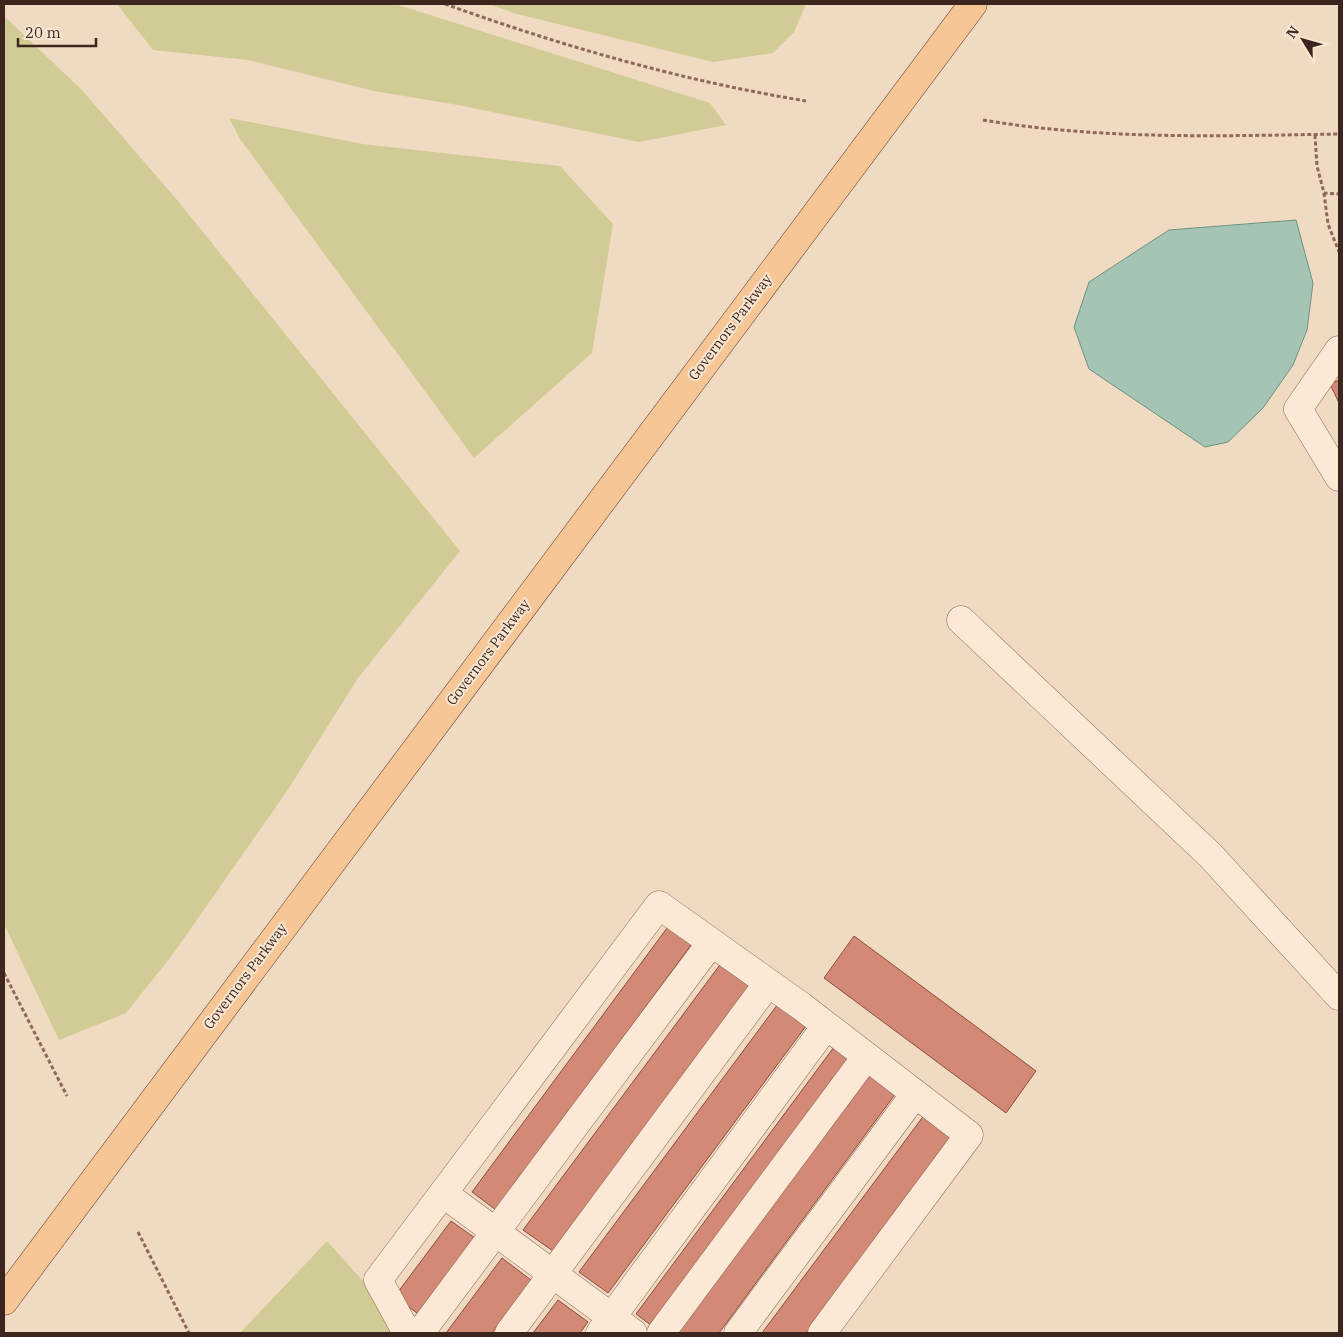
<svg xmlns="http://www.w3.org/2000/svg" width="1343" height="1337" font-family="'IBM Plex Serif',serif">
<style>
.green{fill:#d1cc95}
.water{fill:#a5c4b4;stroke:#6b9381}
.building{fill:#d28975;stroke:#8e4c3b}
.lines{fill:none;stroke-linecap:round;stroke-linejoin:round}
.minor-casing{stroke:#8d6958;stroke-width:29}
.major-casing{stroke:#5a392c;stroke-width:29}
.path{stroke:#8d6958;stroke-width:3;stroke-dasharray:4 2.5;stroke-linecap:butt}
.minor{stroke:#fbe9d6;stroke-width:28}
.major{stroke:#f7c697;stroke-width:28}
.labels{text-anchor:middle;stroke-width:4;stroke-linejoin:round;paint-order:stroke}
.street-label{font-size:14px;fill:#3c261d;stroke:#f8e6d2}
</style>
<rect width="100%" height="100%" fill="#f1dac2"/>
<g class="green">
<polygon points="117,4 395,4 710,103 726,125 639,142 458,105 374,91 248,60 153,50"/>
<polygon points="488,4 806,4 794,32 773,53 713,62 517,14"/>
<polygon points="4,16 82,90 178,201 460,551 358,678 287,791 173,954 126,1013 59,1040 4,924"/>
<polygon points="229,118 363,144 560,166 613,224 592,353 474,458 240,139"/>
<polygon points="327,1241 370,1289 393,1333 240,1333"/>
</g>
<polygon class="water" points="1296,220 1313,283 1307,330 1293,365 1263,408 1228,442 1205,447 1089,369 1074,327 1089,282 1169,230"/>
<g class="building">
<polygon points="1339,380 1339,403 1330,384"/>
<polygon points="670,924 694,941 496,1210 472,1192"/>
<polygon points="854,936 1036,1071 1006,1113 824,978"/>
<polygon points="722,962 751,984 553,1251 523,1230"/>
<polygon points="778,1004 806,1026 608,1293 579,1272"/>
<polygon points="834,1047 854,1062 656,1329 636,1314"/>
<polygon points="867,1071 896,1093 719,1333 674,1333"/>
<polygon points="925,1114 953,1135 807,1333 762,1333"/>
<polygon points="451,1221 475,1238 418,1314 395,1296"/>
<polygon points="502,1258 531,1280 492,1333 446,1333"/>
<polygon points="558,1300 588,1322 580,1333 533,1333"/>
</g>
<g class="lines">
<defs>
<g id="minor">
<polyline points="1339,350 1298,409 1339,477"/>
<polyline points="961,620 1211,856 1339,996"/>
<polyline points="444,1194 633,1333"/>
<polyline points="407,1333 378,1280 659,905 801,1006 969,1135 822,1333"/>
<polyline points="420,1333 711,943"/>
<polyline points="509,1333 768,983"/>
<polyline points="600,1333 826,1026"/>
<polyline points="661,1333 866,1057"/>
<polyline points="738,1333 915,1094"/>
</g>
<polyline id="major" points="4,1301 973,4"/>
</defs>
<use href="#minor" class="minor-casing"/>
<use href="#major" class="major-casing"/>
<g class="path">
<path d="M 445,4 C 562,46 683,81 806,101"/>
<path d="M 983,120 C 1101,140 1221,136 1339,134"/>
<polyline points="1315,135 1317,166 1324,193 1339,194"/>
<polyline points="1324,193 1328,224 1339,252"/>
<polyline points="4,973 67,1096"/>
<polyline points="138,1232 189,1333"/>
</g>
<use href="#minor" class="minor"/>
<use href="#major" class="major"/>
</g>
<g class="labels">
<g class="street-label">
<text transform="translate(730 327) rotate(-53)" y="5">Governors Parkway</text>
<text transform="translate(488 652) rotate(-53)" y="5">Governors Parkway</text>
<text transform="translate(245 976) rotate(-53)" y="5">Governors Parkway</text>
</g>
</g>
<rect width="1343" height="1337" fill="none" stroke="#3c261d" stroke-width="10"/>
<g transform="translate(1303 40) rotate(307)" stroke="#f8e6d2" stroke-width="4" paint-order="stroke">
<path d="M0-4L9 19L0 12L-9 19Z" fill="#3c261d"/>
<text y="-8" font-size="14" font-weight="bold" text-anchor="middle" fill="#3c261d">N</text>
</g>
<path d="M18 38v8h78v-8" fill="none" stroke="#3c261d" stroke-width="2.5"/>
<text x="25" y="38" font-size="15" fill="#3c261d" stroke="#f8e6d2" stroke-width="4" paint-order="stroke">20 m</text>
</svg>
